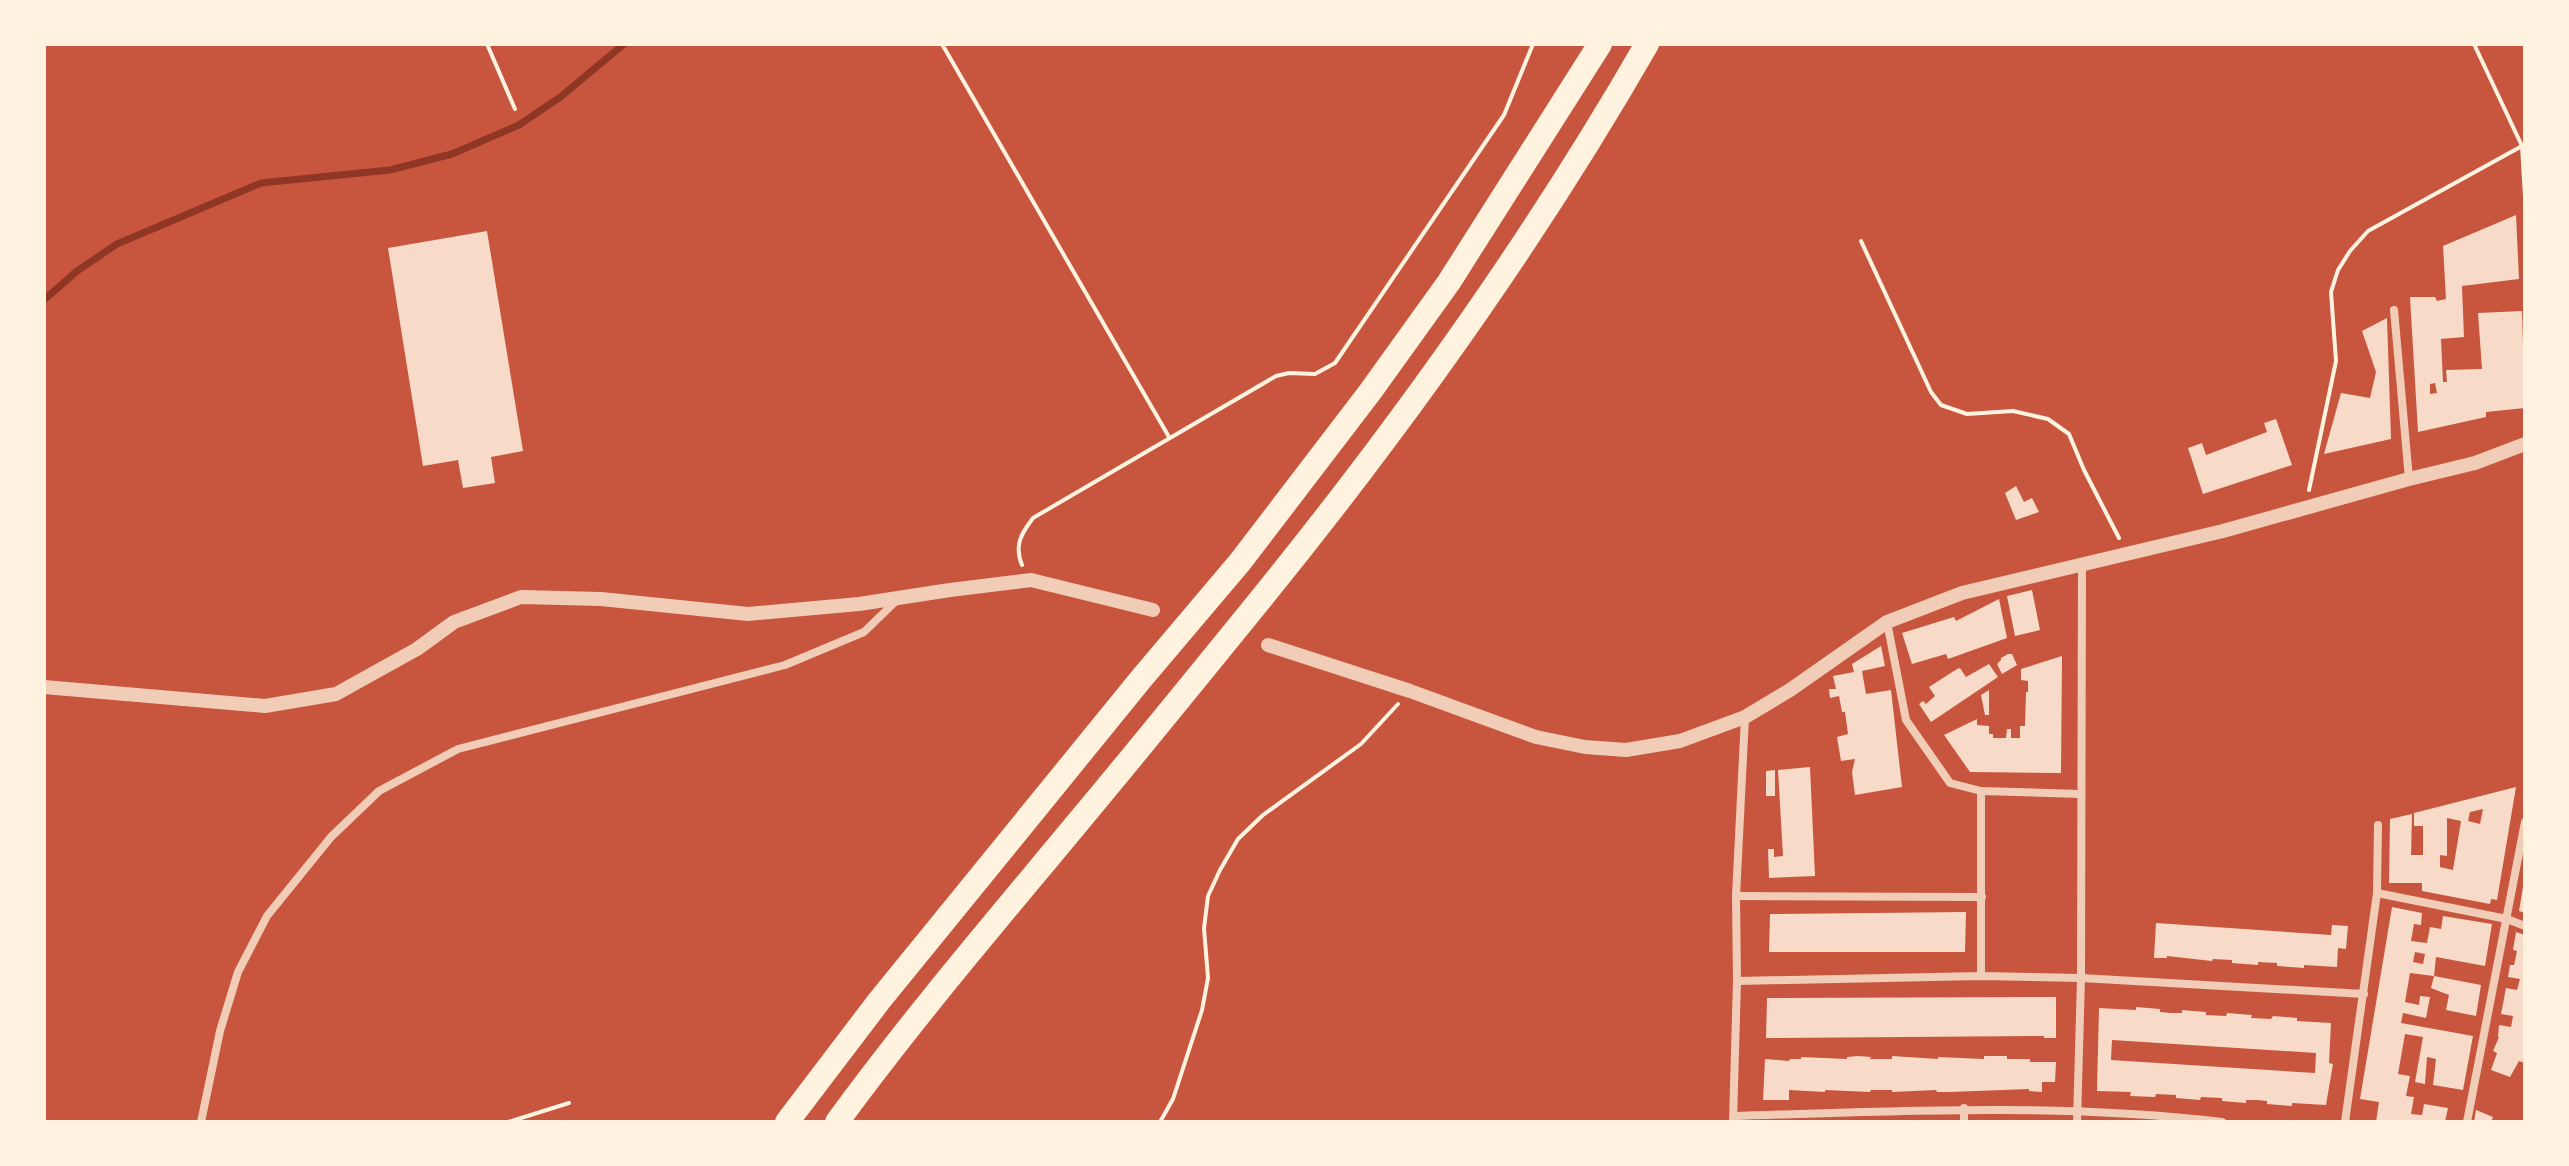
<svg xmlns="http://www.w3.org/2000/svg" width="2569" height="1166" font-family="'DM Sans',sans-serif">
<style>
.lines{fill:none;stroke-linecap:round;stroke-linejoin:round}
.stream{stroke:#8f3625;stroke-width:7}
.building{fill:#f7dbc8;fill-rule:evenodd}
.path{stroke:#fff3e0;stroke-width:4}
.minor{stroke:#f1ccb7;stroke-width:8}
.tertiary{stroke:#f1ccb7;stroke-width:14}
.motorway{stroke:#fff3e0;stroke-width:24}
</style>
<rect width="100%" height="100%" fill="#c8553d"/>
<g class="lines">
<polyline class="stream" points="44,300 77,271 117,244 261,183 390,170 452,154 519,125 559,98 624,44"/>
</g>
<g class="building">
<path d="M 2516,215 L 2519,279 L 2462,286 L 2464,337 L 2441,339 L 2443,382 L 2447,382 L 2446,370 L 2482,369 L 2478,313 L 2522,311 L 2525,408 L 2486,412 L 2486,417 L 2418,432 L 2410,297 L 2435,297 L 2437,301 L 2446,299 L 2443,246 ZM 2435,383 L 2437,393 L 2430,394 L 2430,384 Z"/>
<polygon points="487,231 523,451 491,457 495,483 463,488 458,460 423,466 388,248"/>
<polygon points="2387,318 2391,439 2324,454 2341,393 2370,398 2376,372 2362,331"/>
<polygon points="2276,419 2292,465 2203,494 2188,448 2202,443 2206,455 2267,432 2264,423"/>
<polygon points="2016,486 2024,502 2032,498 2039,512 2016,520 2005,493"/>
<polygon points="2032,590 2040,630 2015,636 2007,596"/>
<polygon points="1999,599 2007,638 1948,659 1946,654 1912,664 1902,633 1954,617 1956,621"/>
<polygon points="1881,646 1885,666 1862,671 1866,694 1891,690 1902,787 1855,795 1852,772 1855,759 1841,761 1837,737 1848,734 1845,712 1842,712 1839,696 1830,698 1829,689 1836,689 1833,676 1854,672 1852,664"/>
<polygon points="2008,654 2012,654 2017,665 2002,674 1997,664 2001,660 2001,658"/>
<polygon points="2062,656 2061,773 1970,772 1944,735 1977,719 1977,725 1989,726 1989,734 1993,734 1993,738 2006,738 2007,729 2011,729 2011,738 2020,738 2020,726 2025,726 2026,692 2028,692 2028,681 2021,680 2021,669"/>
<polygon points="1989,664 1998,677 1931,722 1919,704 1923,701 1926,704 1935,696 1929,687 1957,669 1960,668 1966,677"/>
<polygon points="1989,690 1989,715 1985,715 1981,695"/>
<polygon points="1810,767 1815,876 1769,878 1768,849 1774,849 1774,857 1783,856 1778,770"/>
<polygon points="1775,770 1775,796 1766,796 1766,771"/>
<path d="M 2516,787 L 2497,900 L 2491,899 L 2490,904 L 2422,891 L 2422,883 L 2389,883 L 2390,819 L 2412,814 L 2411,855 L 2423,855 L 2423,826 L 2414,826 L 2414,813 ZM 2483,809 L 2480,824 L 2468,821 L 2470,812 ZM 2447,818 L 2461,821 L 2453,870 L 2440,867 L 2440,855 L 2447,856 Z"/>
<polygon points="2523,887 2525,887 2525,913 2519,911"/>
<path d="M 2392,907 L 2422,913 L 2421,925 L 2414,924 L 2411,941 L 2427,943 L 2430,927 L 2441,929 L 2443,916 L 2492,924 L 2485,966 L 2436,957 L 2434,976 L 2410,973 L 2405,1002 L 2419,1005 L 2420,996 L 2430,997 L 2426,1018 L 2403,1013 L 2401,1023 L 2473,1036 L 2463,1090 L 2433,1085 L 2436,1059 L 2427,1057 L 2425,1084 L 2415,1082 L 2423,1037 L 2405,1034 L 2398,1074 L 2410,1076 L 2406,1096 L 2414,1097 L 2411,1114 L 2422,1115 L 2424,1104 L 2448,1108 L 2445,1122 L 2376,1122 L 2379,1102 L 2360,1099 ZM 2415,952 L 2425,954 L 2423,964 L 2413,962 Z"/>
<polygon points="1966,912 1965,952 1769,952 1770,914"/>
<polygon points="2156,923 2331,935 2332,925 2348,926 2346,949 2338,948 2337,967 2304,965 2304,968 2290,967 2277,966 2277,963 2258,962 2258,965 2232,963 2232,960 2213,959 2212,961 2167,956 2167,958 2154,958"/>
<polygon points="2516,932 2525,935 2525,1063 2519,1061 2510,1077 2491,1070 2497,1053 2493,1051 2499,1037 2498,1037 2499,1025 2511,1027 2513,1016 2501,1014 2506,988 2517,990 2520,979 2508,977 2510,965 2514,965 2517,951 2513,950"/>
<polygon points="2434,976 2481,985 2476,1016 2446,1010 2449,995 2431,988"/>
<polygon points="2056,997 2056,1038 2044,1038 2044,1036 1766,1038 1767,998"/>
<path d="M 2136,1007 L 2160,1009 L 2160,1012 L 2171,1013 L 2182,1013 L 2182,1010 L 2206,1012 L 2206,1015 L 2226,1016 L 2227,1013 L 2252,1015 L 2251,1018 L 2271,1019 L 2273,1016 L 2297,1018 L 2297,1021 L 2331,1023 L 2329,1063 L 2333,1064 L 2326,1105 L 2292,1103 L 2292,1106 L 2267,1104 L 2267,1101 L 2257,1100 L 2246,1100 L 2246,1103 L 2222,1101 L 2222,1098 L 2201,1097 L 2200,1100 L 2176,1098 L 2176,1095 L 2156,1094 L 2155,1097 L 2130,1096 L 2131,1092 L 2097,1091 L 2099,1008 L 2136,1010 ZM 2112,1040 L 2316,1053 L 2315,1073 L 2111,1060 Z"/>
<polygon points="1858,1056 1871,1057 1870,1059 1892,1059 1892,1056 1938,1059 1938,1057 1984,1059 1984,1056 2007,1056 2007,1059 2030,1059 2030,1062 2056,1062 2055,1082 2042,1082 2042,1092 2029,1091 2029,1089 1949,1092 1937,1092 1936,1090 1892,1092 1892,1090 1871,1090 1870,1092 1825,1090 1825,1092 1789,1090 1789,1100 1763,1100 1765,1059 1789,1061 1790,1059 1801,1059 1801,1057 1847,1059 1847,1057"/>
<polygon points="2476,1110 2493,1117 2491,1122 2474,1122"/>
</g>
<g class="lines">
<g class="path">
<polyline points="487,44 515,109"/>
<polyline points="942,44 1169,437"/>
<polyline points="2474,44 2522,146 2525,197"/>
<polyline points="1861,241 1931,392 1941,405 1967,414 2013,411 2048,419 2069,434 2084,470 2119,538"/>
<polyline points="2309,490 2336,361 2331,292 2338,270 2350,251 2368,231 2522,146"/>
<path d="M 1022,565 C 1014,545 1021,534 1033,518 L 1276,376 L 1289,373 L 1315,374 L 1335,363 L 1504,115 L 1533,44"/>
<polyline points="508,1122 569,1103"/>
<polyline points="1160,1122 1173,1099 1202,1010 1208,978 1204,928 1208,896 1220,870 1238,839 1263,815 1361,744 1398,704"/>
</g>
<g class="minor">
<polyline points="2394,310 2409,479"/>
<polyline points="1887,622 1906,720 1950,783 1981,791 2080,794"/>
<polyline points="2377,893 2507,919 2525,926"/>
<polyline points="1736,896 1982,897"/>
<polyline points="1981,976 1981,791"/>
<polyline points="1737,981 1981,976 2081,978 2364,994"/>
<path d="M 1734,1116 C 1897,1111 2059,1103 2222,1122"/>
<polyline points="201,1122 220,1031 238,972 267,916 331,837 379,791 458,749 785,665 864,632 896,601"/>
<polyline points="1733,1122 1737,981 1736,896 1745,717"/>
<polyline points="1964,1122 1964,1108"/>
<polyline points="2077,1122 2081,978 2082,566"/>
<polyline points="2345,1122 2377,893 2378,825"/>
<polyline points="2467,1122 2525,822"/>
</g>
<g class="tertiary">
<polyline points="1268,645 1410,691 1536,737 1585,747 1626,750 1680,741 1745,717 1790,690 1887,622 1962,593 2223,531 2409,479 2475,463 2525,444"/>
<polyline points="44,687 265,706 336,694 417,649 454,622 521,597 601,599 748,614 859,604 950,590 1031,580 1153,610"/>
</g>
<g class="motorway">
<polyline points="787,1122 879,1001 1141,679 1240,562 1370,392 1449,282 1600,44"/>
<path d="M 837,1122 C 913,1018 997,920 1079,821 C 1140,748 1200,674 1260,600 C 1402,425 1535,239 1647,44"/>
</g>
</g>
<rect width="2569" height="1166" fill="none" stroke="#fff3e0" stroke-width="92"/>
</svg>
